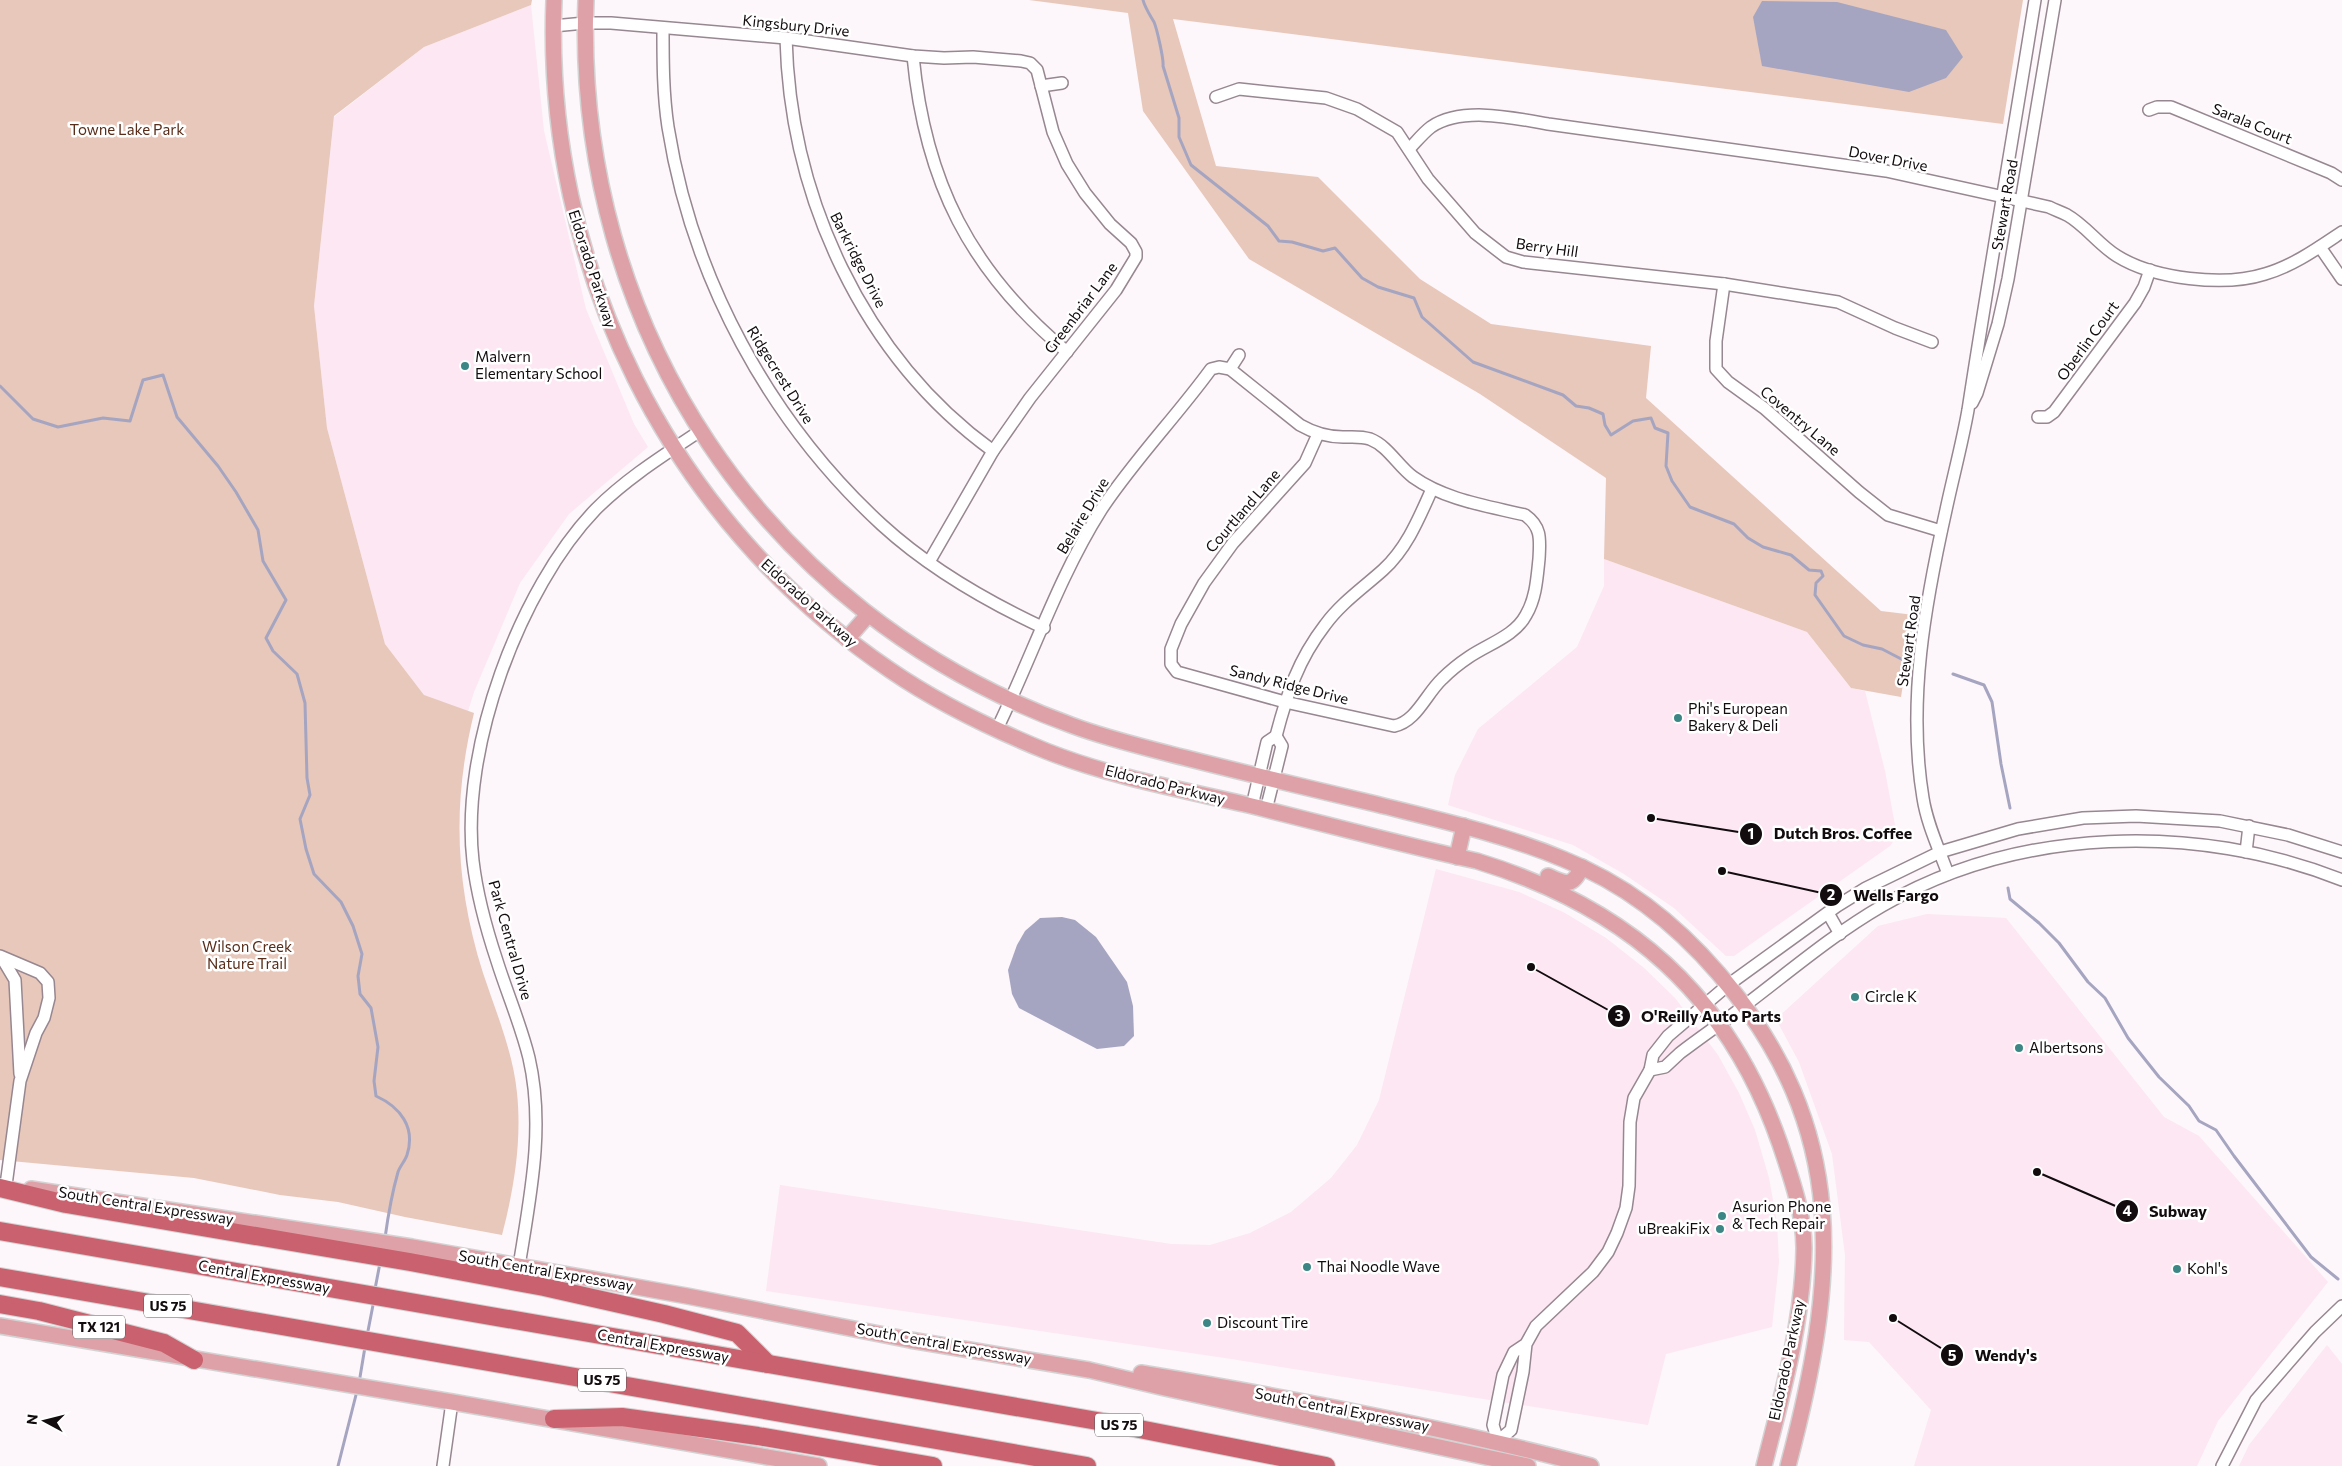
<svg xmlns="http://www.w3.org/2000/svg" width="2342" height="1466" font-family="Commissioner,sans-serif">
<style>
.built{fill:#fce7f2}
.green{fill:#e7c8bb}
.water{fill:#a5a5c1}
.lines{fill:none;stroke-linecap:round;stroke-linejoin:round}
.stream{stroke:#a5a5c1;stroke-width:3}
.minor-casing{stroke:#978790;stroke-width:14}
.major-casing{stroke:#d4d3d4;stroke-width:18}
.highway-casing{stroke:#d4d3d4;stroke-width:20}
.minor{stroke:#fff;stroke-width:11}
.major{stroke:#dfa1a8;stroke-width:15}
.highway{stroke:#c9626e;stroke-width:18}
.poi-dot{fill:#3d8686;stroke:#fff;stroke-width:2}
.labels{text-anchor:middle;stroke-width:5;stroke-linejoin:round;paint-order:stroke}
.shield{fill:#fff;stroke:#595557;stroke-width:1}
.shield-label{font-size:14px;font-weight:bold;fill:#120c0f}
.street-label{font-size:15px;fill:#120c0f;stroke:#fff}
.park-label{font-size:15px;fill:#582d19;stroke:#fff}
.poi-label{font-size:15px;fill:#120c0f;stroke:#fff;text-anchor:start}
.leader{fill:none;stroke:#120c0f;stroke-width:2}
.callout-dot{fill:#120c0f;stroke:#fff;stroke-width:2}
.mark-label{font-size:15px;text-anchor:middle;font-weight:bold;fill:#fff}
.callout-label{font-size:16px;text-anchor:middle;font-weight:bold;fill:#120c0f;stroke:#fff;stroke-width:5;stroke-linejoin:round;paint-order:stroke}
</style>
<rect width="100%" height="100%" fill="#fdf6fa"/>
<g class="built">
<polygon points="531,5 544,131 586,309 634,424 648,447 569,514 520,583 474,692 466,718 434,708 385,644 327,428 314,306 334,117 424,47"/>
<polygon points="1604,559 1807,632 1851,688 1865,691 1885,771 1895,825 1895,839 1890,846 1734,956 1726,956 1674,908 1624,874 1573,845 1448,805 1455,775 1478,729 1577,647 1604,586"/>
<polygon points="1436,869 1519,892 1565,913 1606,938 1644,968 1675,998 1718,1055 1739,1093 1755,1130 1769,1178 1777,1223 1779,1262 1772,1327 1666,1354 1648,1425 1225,1358 766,1291 780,1185 1171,1244 1210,1245 1250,1233 1291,1212 1331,1178 1357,1145 1379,1100"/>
<polygon points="1927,914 2006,918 2164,1117 2199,1136 2328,1282 2218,1421 2197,1466 1914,1466 1931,1410 1869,1342 1844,1340 1845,1255 1832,1154 1799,1062 1776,1019 1878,926"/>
<polygon points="2327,1345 2342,1364 2342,1466 2239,1466 2249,1445"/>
</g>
<g class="green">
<path d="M 0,0 L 539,0 L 532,0 L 531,5 L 424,47 L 334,116 L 314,306 L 327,428 L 385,644 L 424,695 L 474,713 C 452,803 455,884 483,973 C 496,1012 513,1052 517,1093 C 522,1141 514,1189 502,1235 L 405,1217 L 338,1202 L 280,1195 L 194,1178 L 0,1160 Z"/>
<polygon points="1029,0 2023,0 2003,124 1173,19 1216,166 1318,177 1420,279 1491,324 1651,346 1646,398 1881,611 1914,615 1901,697 1851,688 1807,632 1604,559 1606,478 1480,394 1249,259 1143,111 1128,13"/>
</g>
<g class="water">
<polygon points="1762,1 1837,2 1946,30 1963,57 1946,78 1909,92 1762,66 1753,17"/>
<polygon points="1062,917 1075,920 1096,937 1127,982 1133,1006 1134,1036 1124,1046 1097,1049 1019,1008 1012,994 1008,970 1017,945 1025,931 1040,918"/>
</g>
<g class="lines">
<g class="stream">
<path d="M 1143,0 C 1145,8 1150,15 1154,22 C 1157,29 1164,60 1163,66 L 1179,118 L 1179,137 L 1191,165 L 1268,226 L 1279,241 L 1292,242 L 1323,251 L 1335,248 L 1362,278 L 1378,287 L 1414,298 L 1422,317 L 1473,362 L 1563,395 L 1576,406 L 1589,408 L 1603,414 L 1605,425 L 1611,435 L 1633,421 L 1651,418 L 1655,428 L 1668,433 L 1666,466 L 1672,481 L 1690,507 L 1734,524 L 1748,538 L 1763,547 L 1791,555 L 1809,570 L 1821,571 L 1823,576 L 1816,583 L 1815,595 L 1844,636 L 1863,645 L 1882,649 L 1907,662"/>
<path d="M 0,386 L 33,419 L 58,427 L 103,418 L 130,421 L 143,380 L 163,375 L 177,417 L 218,466 L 236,492 L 258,530 L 263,561 L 286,600 L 266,638 L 273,651 L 297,674 L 305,703 L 307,778 L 310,795 L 300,819 L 306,849 L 314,874 L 341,902 L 353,926 L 362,954 L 358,976 L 360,994 L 371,1008 L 378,1047 L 374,1081 L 376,1096 C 400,1107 416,1127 407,1155 C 405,1161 400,1166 398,1172 C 392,1193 388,1216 385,1238"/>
<polyline points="1953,674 1984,685 1992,702 2001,764 2010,808"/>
<polyline points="2008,888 2010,899 2039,923 2059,943 2088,982 2105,998 2128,1038 2159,1077 2189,1106 2199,1121 2216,1130 2234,1156 2311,1257 2338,1279"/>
<polyline points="375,1289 380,1263"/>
<polyline points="367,1336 374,1300"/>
<polyline points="359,1383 365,1347"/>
<polyline points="338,1466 357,1391"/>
</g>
<defs>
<g id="minor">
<polyline points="553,26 585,23 611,23 786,38 913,56 944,58 973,57 1021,61 1030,63 1037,70 1053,132 1067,164 1085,193 1110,224 1131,243 1136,252 1136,257 1116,290 1030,398 993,451 929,562"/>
<path d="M 663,29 C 663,61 663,94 668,127 C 692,278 769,421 882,525 C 929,568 986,601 1044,628"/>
<path d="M 786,38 C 790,196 862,356 993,451"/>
<path d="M 913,56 C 925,182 970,271 1067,352"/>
<polyline points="1041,86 1062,83"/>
<polyline points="1216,97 1239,89 1326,98 1357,109 1397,132 1428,179 1475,233 1506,257 1523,262 1724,284 1838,302 1895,328 1932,342"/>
<polyline points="2149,110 2157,107 2171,107 2331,173 2342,180"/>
<path d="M 1409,149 C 1416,142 1423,133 1431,127 C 1462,106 1514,118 1548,124 L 1886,171 L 2049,207 C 2055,210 2061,212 2067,215 C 2085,225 2099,245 2117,256 C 2154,279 2224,287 2265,274 C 2293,266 2318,248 2342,232"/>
<polyline points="2320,247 2342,279"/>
<polyline points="1724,284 1716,341 1716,369 1728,382 1764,408 1859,492 1888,515 1941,531"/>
<polyline points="1230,369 1239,355"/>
<polyline points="1972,403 1977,393 1998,324 2008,279 2055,0"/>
<polyline points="2038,417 2047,417 2054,412 2135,303 2144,287 2150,270"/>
<path d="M 997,729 C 1032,657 1058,578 1101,510 C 1134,460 1176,417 1211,369 L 1219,367 L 1230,369 L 1300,425 C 1314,433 1327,437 1343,437 C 1353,437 1361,436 1370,439 C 1388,446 1398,466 1413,477 C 1445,500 1488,506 1525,515 C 1542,527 1540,540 1539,559 C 1537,578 1536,598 1526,615 C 1515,636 1488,644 1469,657 C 1460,663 1450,671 1442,679 C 1426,694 1416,722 1394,726 L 1285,702 L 1177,672 L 1171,664 L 1171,649 L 1181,624 L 1204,583 L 1233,543 L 1305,463 L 1318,434"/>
<path d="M 1276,736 C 1287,694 1298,660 1325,625 C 1341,603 1363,588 1383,570 C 1407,548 1419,518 1432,489"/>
<polyline points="1252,806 1267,742 1276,736 1282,746 1266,810"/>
<polyline points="2246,852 2249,826"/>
<path d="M 1948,874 C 1939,849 1927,824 1923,798 C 1907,702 1925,604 1946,510 C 1953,477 1962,444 1968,410 C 1989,273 2013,137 2035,0"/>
<polyline points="1828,913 1840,934"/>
<polyline points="0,956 40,973 48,982 49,998 44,1018 36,1033 20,1081 6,1185"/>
<polyline points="2,958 15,980 20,1074"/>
<path d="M 1650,1070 L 1665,1067 L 1680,1053 C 1701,1037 1723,1022 1744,1006 C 1789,972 1832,935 1882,906 C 2018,827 2197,822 2342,880"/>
<path d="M 519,1266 C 530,1197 545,1127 529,1058 C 521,1025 507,993 497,961 C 486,928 477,895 473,861 C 460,750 519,589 596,509 C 627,478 664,455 700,431"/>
<polyline points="1526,1344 1514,1352 1503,1375 1493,1425 1498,1441 1511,1430 1523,1372 1526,1344 1536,1326 1593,1272 1608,1252 1617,1233 1626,1208 1629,1186 1630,1122 1634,1098 1650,1070 1653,1055 1668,1036 1728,985 1837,906 1866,888 1940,852 2018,829 2083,818 2136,816 2220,821 2288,835 2342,852"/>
<polyline points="443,1466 452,1402"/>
<polyline points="2222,1466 2256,1400 2315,1332 2342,1306"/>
</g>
<g id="major">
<path d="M 554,0 C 543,266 669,520 890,670 C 938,703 992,729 1046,751 C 1109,776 1178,789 1244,804 C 1322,823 1399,844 1477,861 C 1627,907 1728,994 1780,1144 C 1791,1177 1804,1213 1804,1248 C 1803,1322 1782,1395 1764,1466"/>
<path d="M 586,0 C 573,325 764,614 1071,725 C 1108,739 1147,748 1186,758 C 1249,774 1312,789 1376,804 C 1439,820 1503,834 1563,859 C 1624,883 1677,925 1719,974 C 1853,1130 1837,1281 1788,1466"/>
<polyline points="847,639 867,616"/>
<polyline points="1457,857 1464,826"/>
<path d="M 1548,876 C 1567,885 1572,887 1582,867"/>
<polyline points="31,1189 412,1247 687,1296 910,1340 1089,1370 1165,1388 1528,1466"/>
<polyline points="0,1326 452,1402 819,1466"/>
<path d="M 1141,1373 C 1292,1398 1443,1427 1591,1466"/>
</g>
<g id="highway">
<polyline points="0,1188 66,1204 410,1262 544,1287 664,1314 737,1333 768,1364"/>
<polyline points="0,1231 1109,1423 1326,1466"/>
<polyline points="0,1277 1087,1466"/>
<polyline points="0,1304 39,1311 164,1343 194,1360"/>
<polyline points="554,1419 622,1417 758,1436 933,1466"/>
</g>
</defs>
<use href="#minor" class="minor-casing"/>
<use href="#major" class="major-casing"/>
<use href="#highway" class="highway-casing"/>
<use href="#minor" class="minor"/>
<use href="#major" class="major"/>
<use href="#highway" class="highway"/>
</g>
<g class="poi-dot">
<circle cx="465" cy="366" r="5"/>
<circle cx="1678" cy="718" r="5"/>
<circle cx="1855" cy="997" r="5"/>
<circle cx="2019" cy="1048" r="5"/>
<circle cx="1722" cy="1216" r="5"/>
<circle cx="1720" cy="1229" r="5"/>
<circle cx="1307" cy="1267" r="5"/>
<circle cx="2177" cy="1269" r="5"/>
<circle cx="1207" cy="1323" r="5"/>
</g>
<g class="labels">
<g class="shield">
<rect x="144" y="1294.5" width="48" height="23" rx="4"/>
<rect x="73" y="1315.5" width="52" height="23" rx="4"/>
<rect x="578" y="1368.5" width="48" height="23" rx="4"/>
<rect x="1095" y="1413.5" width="48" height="23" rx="4"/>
</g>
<g class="shield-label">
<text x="168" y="1311">US 75</text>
<text x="99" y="1332">TX 121</text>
<text x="602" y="1385">US 75</text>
<text x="1119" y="1430">US 75</text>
</g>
<g class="street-label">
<text transform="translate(796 26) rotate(6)" y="5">Kingsbury Drive</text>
<text transform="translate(2252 124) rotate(22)" y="5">Sarala Court</text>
<text transform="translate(1888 159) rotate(11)" y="5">Dover Drive</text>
<text transform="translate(2005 205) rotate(-80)" y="5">Stewart Road</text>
<text transform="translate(1547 248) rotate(8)" y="5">Berry Hill</text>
<text transform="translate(858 260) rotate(63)" y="5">Barkridge Drive</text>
<text transform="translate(592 269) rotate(72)" y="5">Eldorado Parkway</text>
<text transform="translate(1081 308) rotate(-53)" y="5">Greenbriar Lane</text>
<text transform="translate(2088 341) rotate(-54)" y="5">Oberlin Court</text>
<text transform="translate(780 375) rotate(58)" y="5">Ridgecrest Drive</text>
<text transform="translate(1800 421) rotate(40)" y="5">Coventry Lane</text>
<text transform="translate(1243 511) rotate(-49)" y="5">Courtland Lane</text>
<text transform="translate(1083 516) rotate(-59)" y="5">Belaire Drive</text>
<text transform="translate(809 603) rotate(42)" y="5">Eldorado Parkway</text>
<text transform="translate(1909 641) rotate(-82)" y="5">Stewart Road</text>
<text transform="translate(1289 685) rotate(14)" y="5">Sandy Ridge Drive</text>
<text transform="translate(1165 785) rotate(14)" y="5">Eldorado Parkway</text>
<text transform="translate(510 940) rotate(74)" y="5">Park Central Drive</text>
<text transform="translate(146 1206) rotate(9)" y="5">South Central Expressway</text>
<text transform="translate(546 1271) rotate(10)" y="5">South Central Expressway</text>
<text transform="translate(264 1277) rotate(10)" y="5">Central Expressway</text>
<text transform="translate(944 1344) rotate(10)" y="5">South Central Expressway</text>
<text transform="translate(663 1346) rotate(10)" y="5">Central Expressway</text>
<text transform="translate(1787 1360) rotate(-78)" y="5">Eldorado Parkway</text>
<text transform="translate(1342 1410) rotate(11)" y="5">South Central Expressway</text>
</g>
<g class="park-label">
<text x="127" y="135">Towne Lake Park</text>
<text x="247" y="952">Wilson Creek<tspan x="247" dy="17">Nature Trail</tspan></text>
</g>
<g class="poi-label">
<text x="475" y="362">Malvern<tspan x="475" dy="17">Elementary School</tspan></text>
<text x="1688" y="714">Phi's European<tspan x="1688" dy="17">Bakery &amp; Deli</tspan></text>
<text x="1865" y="1002">Circle K</text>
<text x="2029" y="1053">Albertsons</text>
<text x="1732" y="1212">Asurion Phone<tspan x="1732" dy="17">&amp; Tech Repair</tspan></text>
<text x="1710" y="1234" text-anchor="end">uBreakiFix</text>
<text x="1317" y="1272">Thai Noodle Wave</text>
<text x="2187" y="1274">Kohl's</text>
<text x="1217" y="1328">Discount Tire</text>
</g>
</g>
<path class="leader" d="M1651 818L1751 834M1722 871L1831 895M1531 967L1619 1016M2037 1172L2127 1211M1893 1318L1952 1355"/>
<g class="callout-dot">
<circle cx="1651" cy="818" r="5"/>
<circle cx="1722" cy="871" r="5"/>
<circle cx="1531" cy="967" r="5"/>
<circle cx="2037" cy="1172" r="5"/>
<circle cx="1893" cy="1318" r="5"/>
<circle cx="1751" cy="834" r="12"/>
<circle cx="1831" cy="895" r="12"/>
<circle cx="1619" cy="1016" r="12"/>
<circle cx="2127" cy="1211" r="12"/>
<circle cx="1952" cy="1355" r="12"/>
</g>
<g class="mark-label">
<text x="1751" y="839">1</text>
<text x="1831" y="900">2</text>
<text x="1619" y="1021">3</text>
<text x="2127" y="1216">4</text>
<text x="1952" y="1361">5</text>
</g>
<g class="callout-label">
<text x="1843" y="839">Dutch Bros. Coffee</text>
<text x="1896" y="901">Wells Fargo</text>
<text x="1711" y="1022">O'Reilly Auto Parts</text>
<text x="2178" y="1217">Subway</text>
<text x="2006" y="1361">Wendy's</text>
</g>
<g transform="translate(45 1421) rotate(277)" stroke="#ffffff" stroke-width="4" paint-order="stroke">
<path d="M0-4L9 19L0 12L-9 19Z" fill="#120c0f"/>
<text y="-8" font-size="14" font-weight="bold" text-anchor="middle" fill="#120c0f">N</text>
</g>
</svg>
